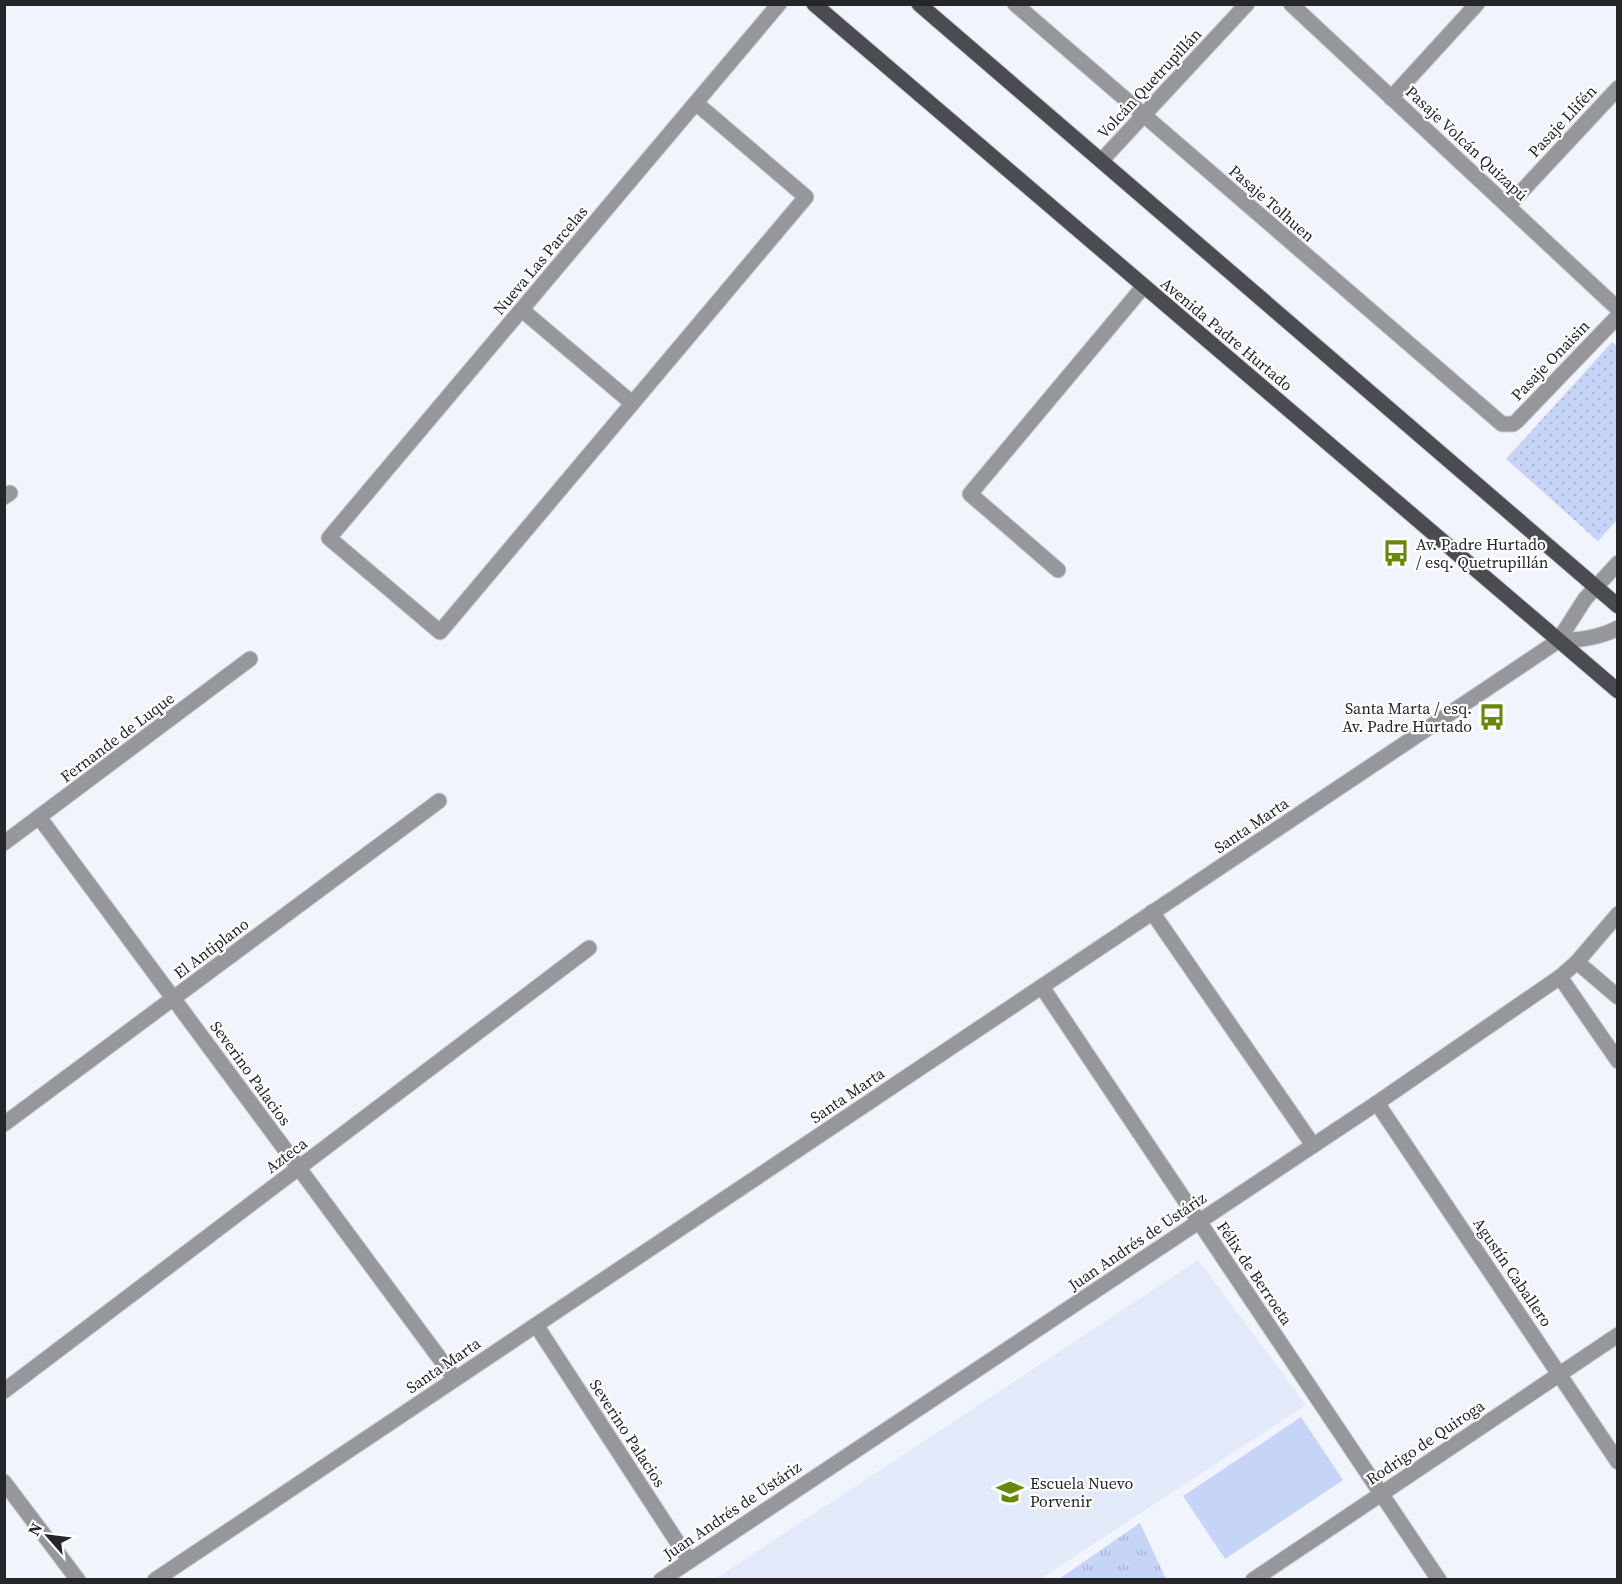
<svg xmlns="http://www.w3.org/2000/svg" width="1622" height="1584" font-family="'Source Serif 4',serif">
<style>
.built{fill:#e2e9f8}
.grass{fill:url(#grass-tufts)}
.park{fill:url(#park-dots)}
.pitch{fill:#c6d4f7}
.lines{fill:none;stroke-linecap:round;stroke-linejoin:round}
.minor-casing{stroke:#cccfd6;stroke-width:17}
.major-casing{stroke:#cccfd6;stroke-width:17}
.minor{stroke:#96979a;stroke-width:15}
.major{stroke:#4a4c52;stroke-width:15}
.labels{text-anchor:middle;stroke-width:4.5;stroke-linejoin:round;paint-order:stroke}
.street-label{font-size:16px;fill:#252629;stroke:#fff}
.poi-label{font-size:16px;fill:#252629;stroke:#fff;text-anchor:start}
</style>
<defs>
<pattern id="grass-tufts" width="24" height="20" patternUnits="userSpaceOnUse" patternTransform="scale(1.5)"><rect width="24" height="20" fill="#c6d4f7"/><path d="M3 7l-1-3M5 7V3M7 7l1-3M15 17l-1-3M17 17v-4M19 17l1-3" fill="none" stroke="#aab6d4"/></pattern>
<pattern id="park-dots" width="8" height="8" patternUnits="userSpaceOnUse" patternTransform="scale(1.5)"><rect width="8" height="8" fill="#c6d4f7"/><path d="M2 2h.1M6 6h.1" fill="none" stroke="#aab6d4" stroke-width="1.8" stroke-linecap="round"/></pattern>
</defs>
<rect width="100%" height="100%" fill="#f1f4fc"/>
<polygon class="built" points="1198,1260 1306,1405 1040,1579 715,1579"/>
<polygon class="grass" points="1140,1523 1166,1579 1059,1579"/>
<polygon class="park" points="1612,342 1618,347 1617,520 1598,541 1506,459"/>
<polygon class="pitch" points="1301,1417 1343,1480 1225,1559 1183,1496"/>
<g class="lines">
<defs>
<g id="minor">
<polyline points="1015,4 1502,424 1513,424 1517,421 1618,316"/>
<polyline points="1291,4 1618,309"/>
<polyline points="1391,98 1477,4"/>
<polyline points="696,103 806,197 440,632 329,538 779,4"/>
<polyline points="1102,160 1247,4"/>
<polyline points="1508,206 1618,88"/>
<polyline points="522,310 632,403"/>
<polyline points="4,497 10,493"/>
<polyline points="1058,570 970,494 1144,286"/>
<path d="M 1558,641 C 1579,640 1599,638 1618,628"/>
<polyline points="39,817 455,1379"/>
<polyline points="4,843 250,659"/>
<polyline points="1152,912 1313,1145"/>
<polyline points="1577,962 1618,997"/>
<polyline points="1560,977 1618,1061"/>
<polyline points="1042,987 1439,1580"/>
<polyline points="1377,1103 1618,1462"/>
<polyline points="4,1124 439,801"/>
<polyline points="536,1325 689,1560"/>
<polyline points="4,1391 589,948"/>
<polyline points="4,1482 78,1580"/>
<polyline points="155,1580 1558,641 1585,599 1618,563"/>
<polyline points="661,1580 1377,1103 1560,977 1577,962 1618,914"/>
<polyline points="1253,1580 1618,1335"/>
</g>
<g id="major">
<polyline points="814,4 1618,691"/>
<polyline points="919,4 1618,606"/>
</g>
</defs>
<use href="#minor" class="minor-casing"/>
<use href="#major" class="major-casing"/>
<use href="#minor" class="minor"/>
<use href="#major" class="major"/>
</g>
<defs>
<symbol id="bus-bare" viewBox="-9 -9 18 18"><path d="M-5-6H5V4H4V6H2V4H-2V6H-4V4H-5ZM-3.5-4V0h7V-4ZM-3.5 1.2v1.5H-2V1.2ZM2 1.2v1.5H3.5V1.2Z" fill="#66890b" stroke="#fff" stroke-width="2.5" paint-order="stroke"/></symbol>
<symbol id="school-bare" viewBox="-9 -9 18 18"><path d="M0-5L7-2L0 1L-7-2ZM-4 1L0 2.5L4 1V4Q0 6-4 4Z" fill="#66890b" stroke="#fff" stroke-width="2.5" paint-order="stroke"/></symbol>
</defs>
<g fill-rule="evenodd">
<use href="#bus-bare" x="1377" y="534" width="38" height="38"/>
<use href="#bus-bare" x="1473" y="698" width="38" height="38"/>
<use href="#school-bare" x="991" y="1473" width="38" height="38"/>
</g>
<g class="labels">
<g class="street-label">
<text transform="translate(1149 83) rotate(-47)" y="6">Volcán Quetrupillán</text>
<text transform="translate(1562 121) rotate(-47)" y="6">Pasaje Llifén</text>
<text transform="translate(1467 143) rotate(43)" y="6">Pasaje Volcán Quizapú</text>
<text transform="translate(1272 203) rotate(41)" y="6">Pasaje Tolhuen</text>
<text transform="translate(540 260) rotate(-50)" y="6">Nueva Las Parcelas</text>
<text transform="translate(1227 334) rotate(40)" y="6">Avenida Padre Hurtado</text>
<text transform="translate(1550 360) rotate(-46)" y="6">Pasaje Onaisin</text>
<text transform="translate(117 737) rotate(-37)" y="6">Fernande de Luque</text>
<text transform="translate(1251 825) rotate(-34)" y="6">Santa Marta</text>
<text transform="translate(211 948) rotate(-37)" y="6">El Antiplano</text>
<text transform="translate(251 1073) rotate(54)" y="6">Severino Palacios</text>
<text transform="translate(847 1095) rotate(-34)" y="6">Santa Marta</text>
<text transform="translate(286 1155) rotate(-37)" y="6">Azteca</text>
<text transform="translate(1137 1241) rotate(-34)" y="6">Juan Andrés de Ustáriz</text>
<text transform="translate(1513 1272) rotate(56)" y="6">Agustín Caballero</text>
<text transform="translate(1255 1273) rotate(56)" y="6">Félix de Berroeta</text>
<text transform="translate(443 1365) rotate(-34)" y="6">Santa Marta</text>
<text transform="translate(628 1433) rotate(57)" y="6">Severino Palacios</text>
<text transform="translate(1425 1442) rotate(-34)" y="6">Rodrigo de Quiroga</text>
<text transform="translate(732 1510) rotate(-34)" y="6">Juan Andrés de Ustáriz</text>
</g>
<g class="poi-label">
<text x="1416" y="550">Av. Padre Hurtado<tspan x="1416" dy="18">/ esq. Quetrupillán</tspan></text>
<text x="1472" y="714" text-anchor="end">Santa Marta / esq.<tspan x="1472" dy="18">Av. Padre Hurtado</tspan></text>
<text x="1030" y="1489">Escuela Nuevo<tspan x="1030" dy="18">Porvenir</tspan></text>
</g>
</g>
<rect width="1622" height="1584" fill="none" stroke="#252629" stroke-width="12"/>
<g transform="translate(48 1536) rotate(298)" stroke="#ffffff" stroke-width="4.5" paint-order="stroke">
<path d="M0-4.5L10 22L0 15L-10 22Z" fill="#252629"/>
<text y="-9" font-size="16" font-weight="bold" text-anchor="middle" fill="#252629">N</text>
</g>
</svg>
